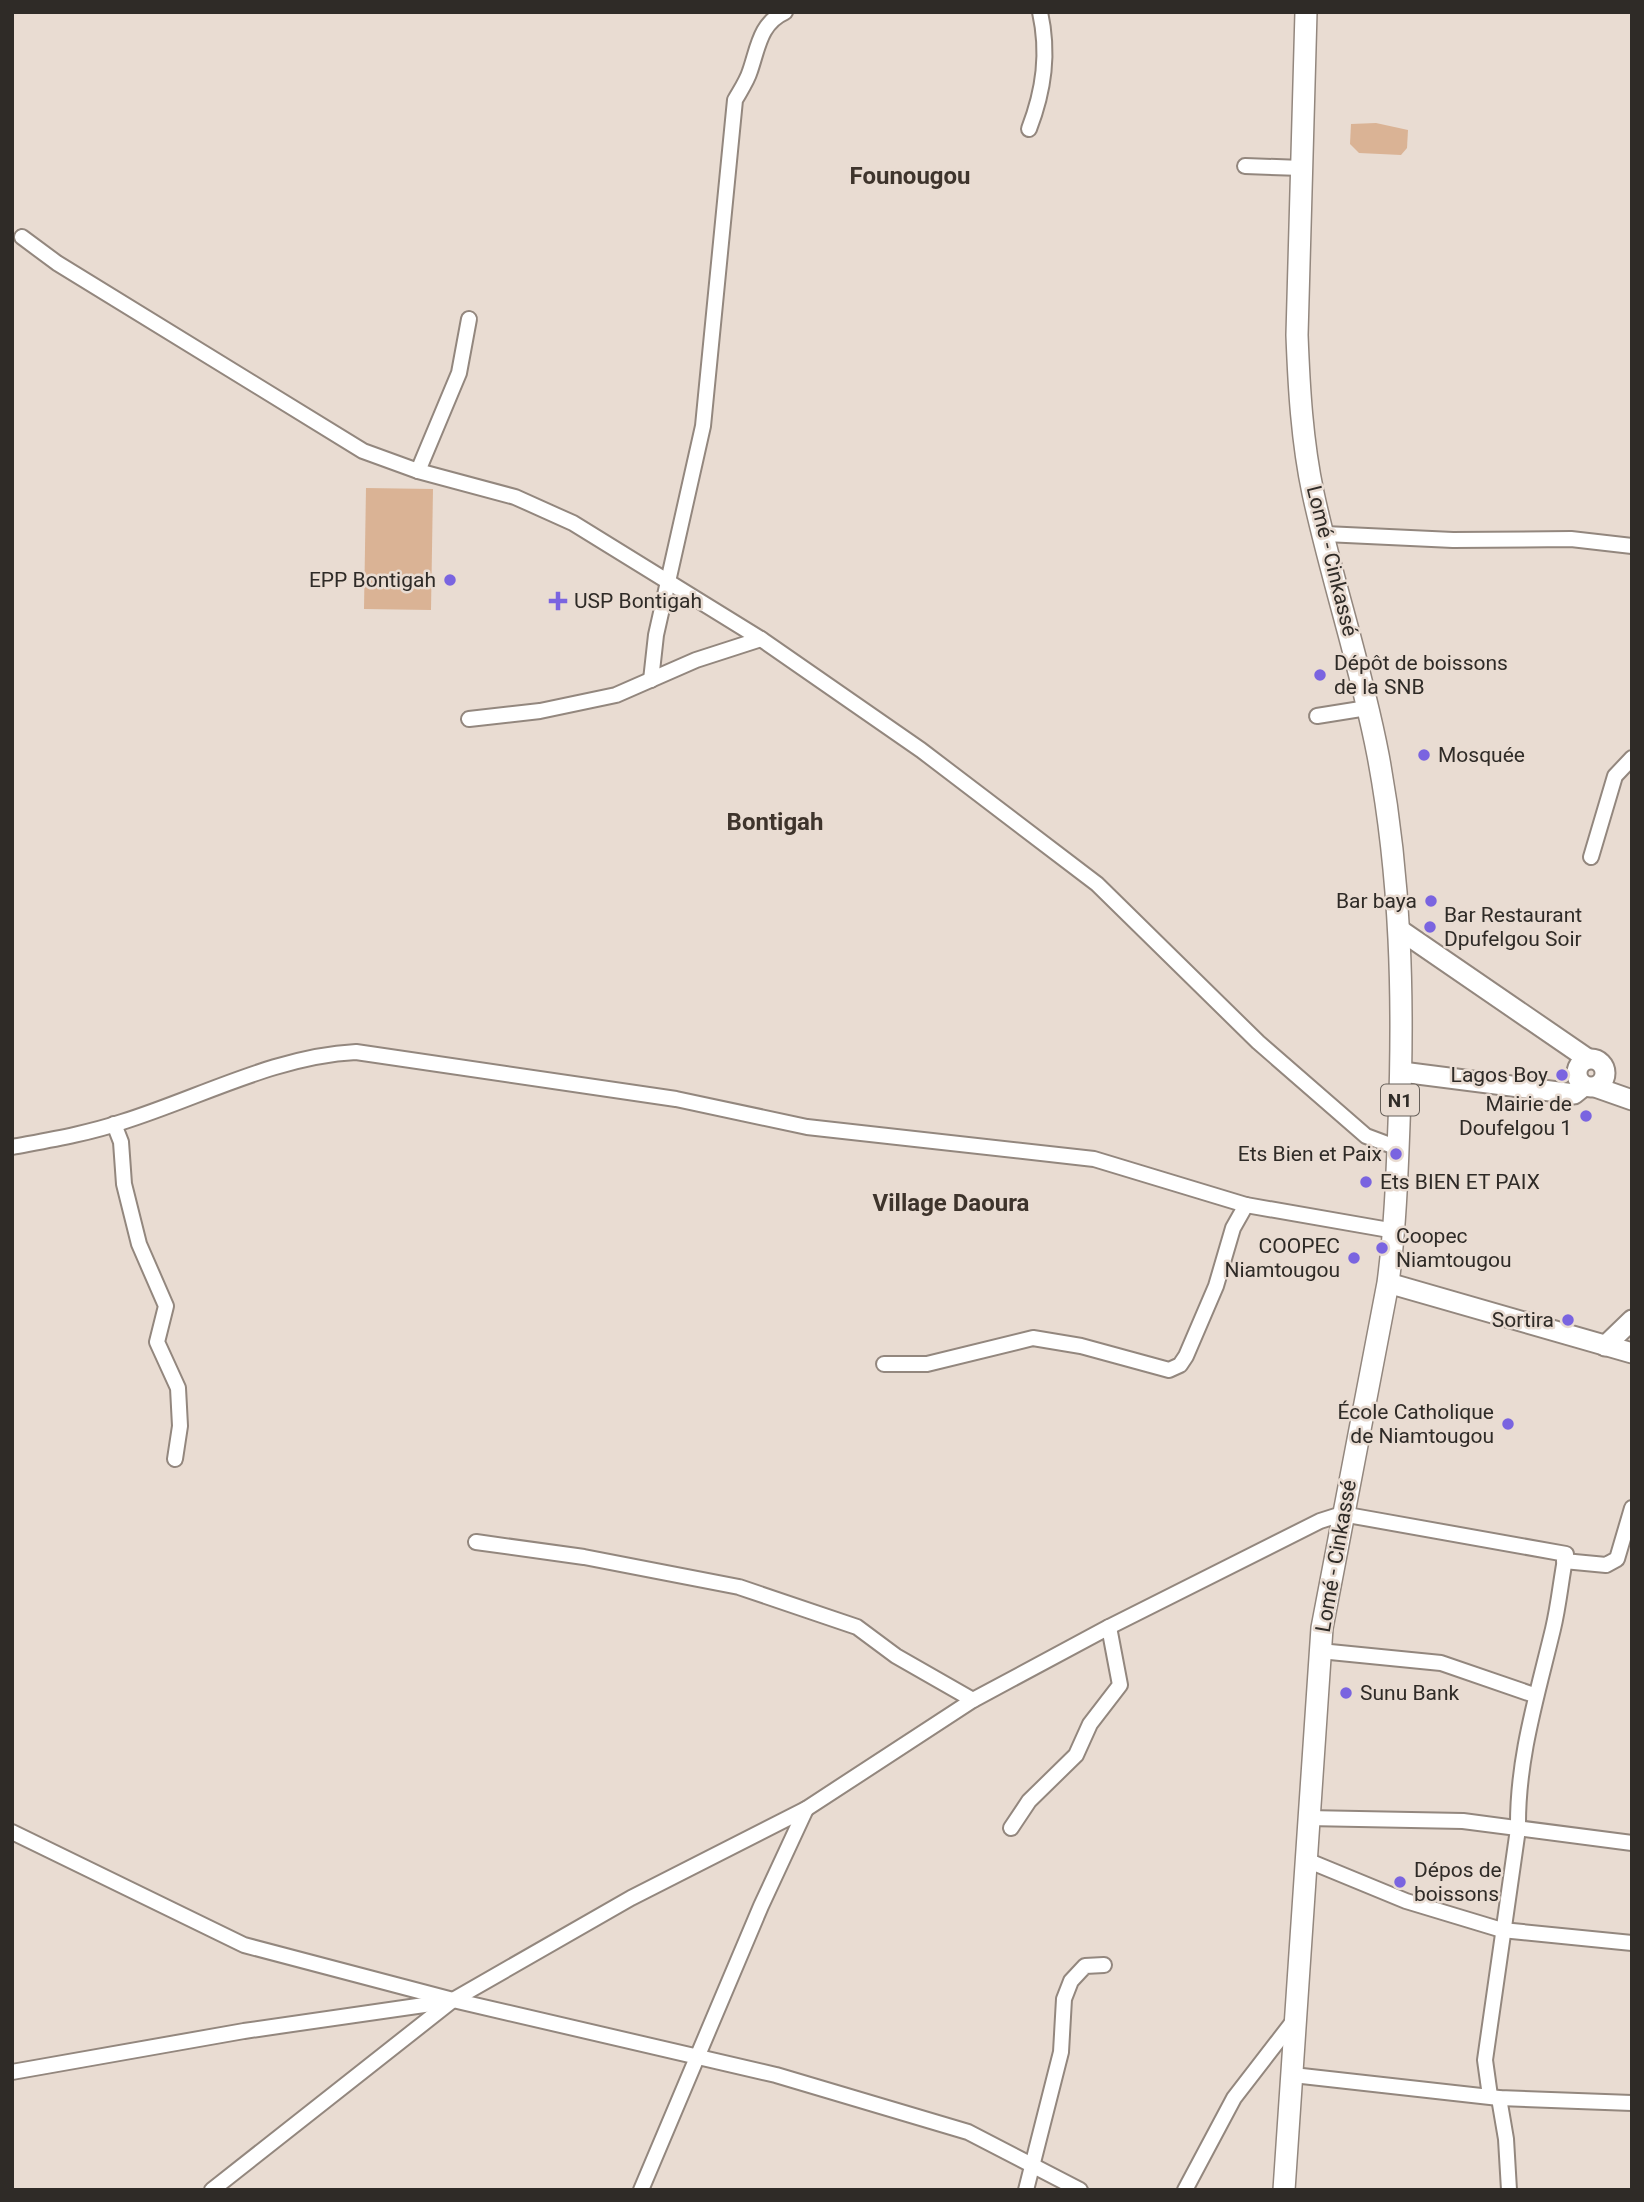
<svg xmlns="http://www.w3.org/2000/svg" width="1644" height="2202" font-family="Roboto,sans-serif">
<style>
.green{fill:#dab395}
.lines{fill:none;stroke-linecap:round;stroke-linejoin:round}
.minor-casing{stroke:#93877e;stroke-width:18}
.major-casing{stroke:#93877e;stroke-width:23}
.highway-casing{stroke:#93877e;stroke-width:24}
.minor{stroke:#fff;stroke-width:14}
.major{stroke:#fff;stroke-width:19}
.highway{stroke:#fff;stroke-width:21}
.poi-dot{fill:#7a64e0;stroke:#e9dcd2;stroke-width:2.5}
.labels{text-anchor:middle;stroke-width:5;stroke-linejoin:round;paint-order:stroke}
.shield{fill:#e9dcd2;stroke:#67605a;stroke-width:2}
.shield-label{font-size:19px;font-weight:bold;fill:#2f2b27}
.street-label{font-size:21px;fill:#2f2b27;stroke:#e9dcd2}
.poi-label{font-size:21px;fill:#2f2b27;stroke:#e9dcd2;text-anchor:end}
.quarter-label{font-size:24px;font-weight:bold;fill:#3e342c;stroke:#e9dcd2}
</style>
<rect width="100%" height="100%" fill="#e9dcd2"/>
<g class="green">
<polygon points="1376,123 1408,130 1407,148 1401,155 1359,153 1350,144 1351,124"/>
<polygon points="366,488 433,489 431,610 364,609"/>
</g>
<g class="lines">
<defs>
<g id="minor">
<path d="M 1029,129 C 1044,90 1049,53 1040,12"/>
<polyline points="1245,166 1302,168"/>
<polyline points="22,237 57,263 363,451 418,471 515,497 573,523 761,639 921,750 1097,884 1258,1042 1366,1136 1398,1148"/>
<polyline points="418,471 459,373 469,319"/>
<polyline points="1325,534 1453,540 1571,539 1632,546"/>
<path d="M 651,680 L 656,635 L 703,426 L 735,100 C 740,91 747,81 750,71 C 758,48 760,23 785,12"/>
<polyline points="1317,716 1367,708"/>
<polyline points="469,719 540,711 616,695 696,660 761,639"/>
<polyline points="1591,857 1615,776 1632,758"/>
<polyline points="114,1124 121,1142 124,1184 139,1244 166,1306 157,1342 178,1388 180,1426 175,1459"/>
<path d="M 12,1147 C 49,1140 86,1134 122,1122 C 199,1098 275,1056 356,1052 L 676,1099 L 807,1127 L 1094,1159 L 1246,1205 L 1395,1231"/>
<polyline points="884,1364 927,1364 1033,1338 1081,1346 1169,1370 1180,1365 1186,1356 1216,1286 1233,1228 1246,1205"/>
<polyline points="476,1542 584,1557 739,1587 857,1627 896,1656 973,1700"/>
<polyline points="1564,1561 1606,1565 1617,1559 1632,1508"/>
<polyline points="1320,1651 1441,1663 1534,1695"/>
<polyline points="1307,1818 1463,1821 1632,1843"/>
<polyline points="1011,1828 1029,1801 1076,1755 1090,1724 1120,1685 1109,1627"/>
<polyline points="12,1832 244,1945 453,2000 776,2075 968,2132 1080,2190"/>
<polyline points="1304,1859 1406,1901 1502,1930 1632,1943"/>
<polyline points="12,2072 244,2031 445,2002"/>
<polyline points="1293,2075 1499,2098 1632,2103"/>
<polyline points="1499,2098 1506,2139 1509,2190"/>
<path d="M 212,2190 L 453,2000 L 631,1898 L 806,1809 L 973,1700 L 1109,1627 L 1320,1521 L 1342,1514 L 1566,1554 C 1561,1579 1559,1604 1553,1629 C 1537,1696 1517,1759 1518,1829 L 1485,2060 L 1490,2096"/>
<polyline points="641,2190 761,1906 806,1809"/>
<polyline points="1026,2190 1061,2052 1064,1999 1071,1981 1085,1966 1104,1965"/>
<polyline points="1185,2190 1234,2098 1295,2019"/>
</g>
<g id="major">
<polyline points="1400,930 1588,1059"/>
<circle cx="1591" cy="1073" r="14"/>
<polyline points="1402,1072 1574,1094 1584,1086"/>
<polyline points="1595,1087 1632,1100"/>
<polyline points="1388,1283 1632,1353"/>
<polyline points="1605,1346 1632,1320"/>
</g>
<path id="highway" d="M 1284,2190 L 1322,1628 L 1388,1283 C 1395,1230 1397,1177 1399,1124 C 1404,1000 1401,877 1378,755 C 1361,666 1332,581 1313,493 C 1302,441 1299,388 1297,335 L 1306,12"/>
</defs>
<use href="#minor" class="minor-casing"/>
<use href="#major" class="major-casing"/>
<use href="#highway" class="highway-casing"/>
<use href="#minor" class="minor"/>
<use href="#major" class="major"/>
<use href="#highway" class="highway"/>
</g>
<g class="poi-dot">
<circle cx="450" cy="580" r="7"/>
<path d="M554.5 590.5h7v7h7v7h-7v7h-7v-7h-7v-7h7z"/>
<circle cx="1320" cy="675" r="7"/>
<circle cx="1424" cy="755" r="7"/>
<circle cx="1431" cy="901" r="7"/>
<circle cx="1430" cy="927" r="7"/>
<circle cx="1562" cy="1075" r="7"/>
<circle cx="1586" cy="1116" r="7"/>
<circle cx="1396" cy="1154" r="7"/>
<circle cx="1366" cy="1182" r="7"/>
<circle cx="1382" cy="1248" r="7"/>
<circle cx="1354" cy="1258" r="7"/>
<circle cx="1568" cy="1320" r="7"/>
<circle cx="1508" cy="1424" r="7"/>
<circle cx="1346" cy="1693" r="7"/>
<circle cx="1400" cy="1882" r="7"/>
</g>
<g class="labels">
<rect class="shield" x="1381" y="1084.5" width="38" height="31" rx="5"/>
<g class="shield-label">
<text x="1400" y="1107">N1</text>
</g>
<g class="street-label">
<text transform="translate(1332 561) rotate(76)" y="7">Lomé - Cinkassé</text>
<text transform="translate(1336 1556) rotate(-80)" y="7">Lomé - Cinkassé</text>
</g>
<g class="poi-label">
<text x="436" y="587">EPP Bontigah</text>
<text x="574" y="608" text-anchor="start">USP Bontigah</text>
<text x="1334" y="670" text-anchor="start">Dépôt de boissons<tspan x="1334" dy="24">de la SNB</tspan></text>
<text x="1438" y="762" text-anchor="start">Mosquée</text>
<text x="1417" y="908">Bar baya</text>
<text x="1444" y="922" text-anchor="start">Bar Restaurant<tspan x="1444" dy="24">Dpufelgou Soir</tspan></text>
<text x="1548" y="1082">Lagos Boy</text>
<text x="1572" y="1111">Mairie de<tspan x="1572" dy="24">Doufelgou 1</tspan></text>
<text x="1382" y="1161">Ets Bien et Paix</text>
<text x="1380" y="1189" text-anchor="start">Ets BIEN ET PAIX</text>
<text x="1396" y="1243" text-anchor="start">Coopec<tspan x="1396" dy="24">Niamtougou</tspan></text>
<text x="1340" y="1253">COOPEC<tspan x="1340" dy="24">Niamtougou</tspan></text>
<text x="1554" y="1327">Sortira</text>
<text x="1494" y="1419">École Catholique<tspan x="1494" dy="24">de Niamtougou</tspan></text>
<text x="1360" y="1700" text-anchor="start">Sunu Bank</text>
<text x="1414" y="1877" text-anchor="start">Dépos de<tspan x="1414" dy="24">boissons</tspan></text>
</g>
<g class="quarter-label">
<text x="910" y="184">Founougou</text>
<text x="775" y="830">Bontigah</text>
<text x="951" y="1211">Village Daoura</text>
</g>
</g>
<rect width="1644" height="2202" fill="none" stroke="#2f2b27" stroke-width="28"/>
</svg>
